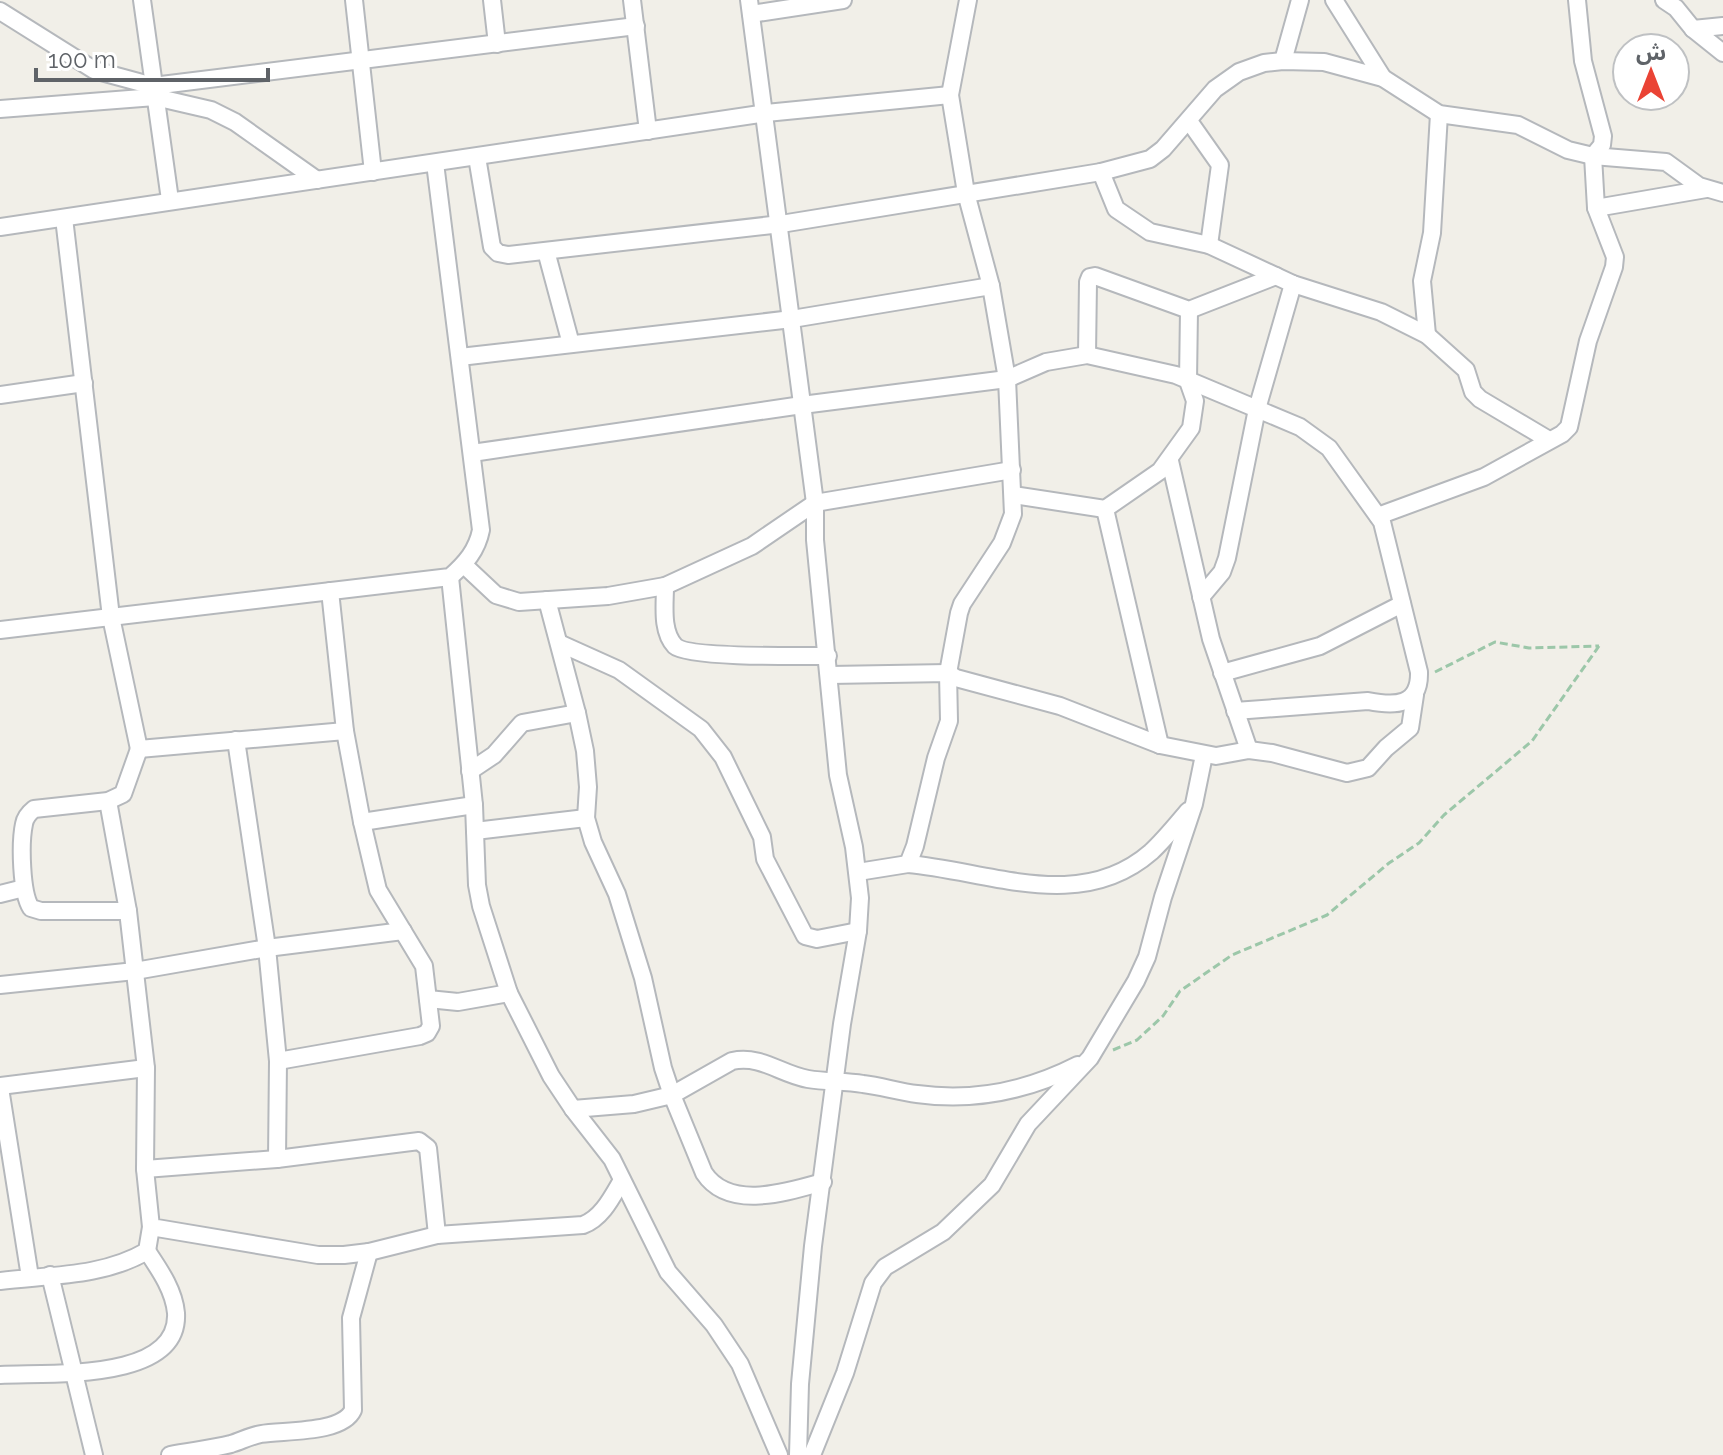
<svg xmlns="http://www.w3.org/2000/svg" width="1723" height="1455" font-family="Raleway,'Noto Sans Arabic',sans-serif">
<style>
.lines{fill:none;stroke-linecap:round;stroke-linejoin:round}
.street-casing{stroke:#b5b8bc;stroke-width:20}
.path{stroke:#9cc7a9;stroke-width:3;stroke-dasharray:8 4;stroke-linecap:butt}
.street{stroke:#fff;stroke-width:16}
</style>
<rect width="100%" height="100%" fill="#f1efe8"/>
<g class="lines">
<defs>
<g id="street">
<polyline points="142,0 170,200"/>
<polyline points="354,0 373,172"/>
<polyline points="492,0 497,44"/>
<polyline points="632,0 648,131"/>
<polyline points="749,0 815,503 815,540 838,775 854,847 860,898 858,931 842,1024 813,1246 800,1384 798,1455"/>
<polyline points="1334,0 1383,78"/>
<polyline points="1664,0 1676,8 1693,29 1723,53"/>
<polyline points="0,11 94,70 153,86 636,26"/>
<polyline points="751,14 843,0"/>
<polyline points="1693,29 1723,26"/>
<polyline points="1283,61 1300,0"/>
<polyline points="0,109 155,97 211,110 235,122 317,180"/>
<polyline points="1189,121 1220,165 1209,245"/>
<polyline points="477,157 492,247 498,253 508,255 781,224 1101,172 1150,159 1163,149 1215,89 1239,72 1264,63 1283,61 1324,62 1383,78 1439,114 1518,125 1568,150 1593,156 1666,162 1699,186 1723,193"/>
<polyline points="1101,172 1116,209 1150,232 1209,245 1293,284 1381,312 1427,335 1466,370 1473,392 1480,399 1549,440"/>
<polyline points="1596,208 1706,189"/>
<polyline points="64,218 111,617 139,749 345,731"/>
<polyline points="0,227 766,113 950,95"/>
<polyline points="546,251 571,344"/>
<polyline points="1427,335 1422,281 1432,233 1439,114"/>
<polyline points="1087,355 1088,282 1090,277 1095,276 1189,310 1276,276"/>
<polyline points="460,357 792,319 991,286"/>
<polyline points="0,395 84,383"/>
<path d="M 472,453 L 802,405 L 1007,379 L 1046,362 L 1087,355 L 1176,375 L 1300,427 L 1329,448 L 1382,522 L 1419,672 C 1420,707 1394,706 1368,701 L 1235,711"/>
<polyline points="1170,461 1211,639 1249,750"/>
<polyline points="1013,495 1105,509 1160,471 1191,428 1195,401 1188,381 1189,310"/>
<polyline points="1105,509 1160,745"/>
<polyline points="1378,516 1484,477 1562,434 1569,427 1588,341 1614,267 1615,257 1596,208 1593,156 1602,145 1603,136 1583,61 1577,0"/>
<polyline points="464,565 496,595 519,602 608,596 665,586 752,546 815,503 1012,470"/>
<polyline points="450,577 474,805 477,885 481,906 509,993 551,1076 573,1109 612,1159 668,1272 714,1325 740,1364 779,1455"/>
<path d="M 665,586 C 665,605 661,631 675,646 C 688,658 804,656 828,656"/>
<polyline points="1201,597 1222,572 1227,558 1257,409 1293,284"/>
<path d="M 547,600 L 577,713 L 585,751 L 588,787 L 586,818 L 593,842 L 617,894 L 643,978 L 663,1068 L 672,1095 L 704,1173 C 729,1211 787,1192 823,1182"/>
<path d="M 0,630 L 450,577 C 466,563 477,550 481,530 L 435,163"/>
<polyline points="559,643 619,670 701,729 723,757 762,837 765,859 805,936 817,939 858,931"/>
<polyline points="1222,673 1320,646 1402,604"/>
<polyline points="830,675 948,673 956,678 1060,706 1160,745 1216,756 1249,750 1272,753 1347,773 1368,768 1386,748 1410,728 1415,695"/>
<polyline points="236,740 267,948 278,1061 277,1159"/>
<polyline points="470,771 494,755 522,723 577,713"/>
<path d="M 108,801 L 128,911 L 146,1068 L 145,1169 L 151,1227 L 318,1255 L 344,1255 L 369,1252 L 437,1235 L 583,1225 C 602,1218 612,1197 622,1180"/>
<polyline points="362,822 474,805"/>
<polyline points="475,831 586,818"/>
<path d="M 908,864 C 989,871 1080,914 1151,852 C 1164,840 1176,825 1188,811"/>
<polyline points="858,872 908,864 915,846 936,758 949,721 948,673 959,613 962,604 1002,543 1013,514 1007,379 991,286 966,193 950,95 968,0"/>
<polyline points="0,894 24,888"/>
<path d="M 128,911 L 41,911 L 31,908 C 21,893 20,843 24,824 C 25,817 29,813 34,809 L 108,801 L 123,794 L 139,749"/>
<polyline points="0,985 135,971 267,948 403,931"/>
<polyline points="428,999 458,1002 509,993"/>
<polyline points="278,1061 420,1036 427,1033 431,1026 424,966 378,890 362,822 345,731 330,591"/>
<polyline points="0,1086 146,1068"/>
<polyline points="0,1088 30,1277"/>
<path d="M 573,1109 L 634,1104 L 672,1095 L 732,1061 C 762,1055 780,1074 808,1079 C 826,1082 845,1081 863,1084 C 881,1086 899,1092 917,1094 C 974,1102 1027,1091 1078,1065"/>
<polyline points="145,1169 277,1159 419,1141 428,1148 437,1235"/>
<polyline points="50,1275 94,1455"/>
<path d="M 0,1281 C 49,1275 103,1277 147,1251 L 151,1227"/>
<path d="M 0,1375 C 46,1372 180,1383 176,1313 C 174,1290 159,1269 147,1251"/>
<path d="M 170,1455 C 190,1451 212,1449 231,1444 C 241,1441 250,1436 261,1434 C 284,1430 342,1434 353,1410 L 351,1318 L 369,1252"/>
<polyline points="812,1455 845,1373 873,1283 885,1267 943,1232 992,1185 1028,1124 1090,1058 1136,981 1147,957 1163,897 1194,804 1204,755"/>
</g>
</defs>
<use href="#street" class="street-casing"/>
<g class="path">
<polyline points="1435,672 1495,642 1529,648 1599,646"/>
<polyline points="1113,1050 1137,1040 1163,1016 1180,991 1232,955 1327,915 1389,863 1419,843 1444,815 1532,741 1599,646"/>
</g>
<use href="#street" class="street"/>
</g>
<g transform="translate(1651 72)"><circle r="38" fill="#ffffff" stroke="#bfc1c3" stroke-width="2"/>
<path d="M0-6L14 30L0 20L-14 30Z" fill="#ea4335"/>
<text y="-12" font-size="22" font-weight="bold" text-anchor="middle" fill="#5f6368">ش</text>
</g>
<path d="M36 68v12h232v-12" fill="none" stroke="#5f6368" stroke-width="4"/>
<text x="48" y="68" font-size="24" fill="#5f6368" stroke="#ffffff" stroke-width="6" paint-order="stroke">100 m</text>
</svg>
